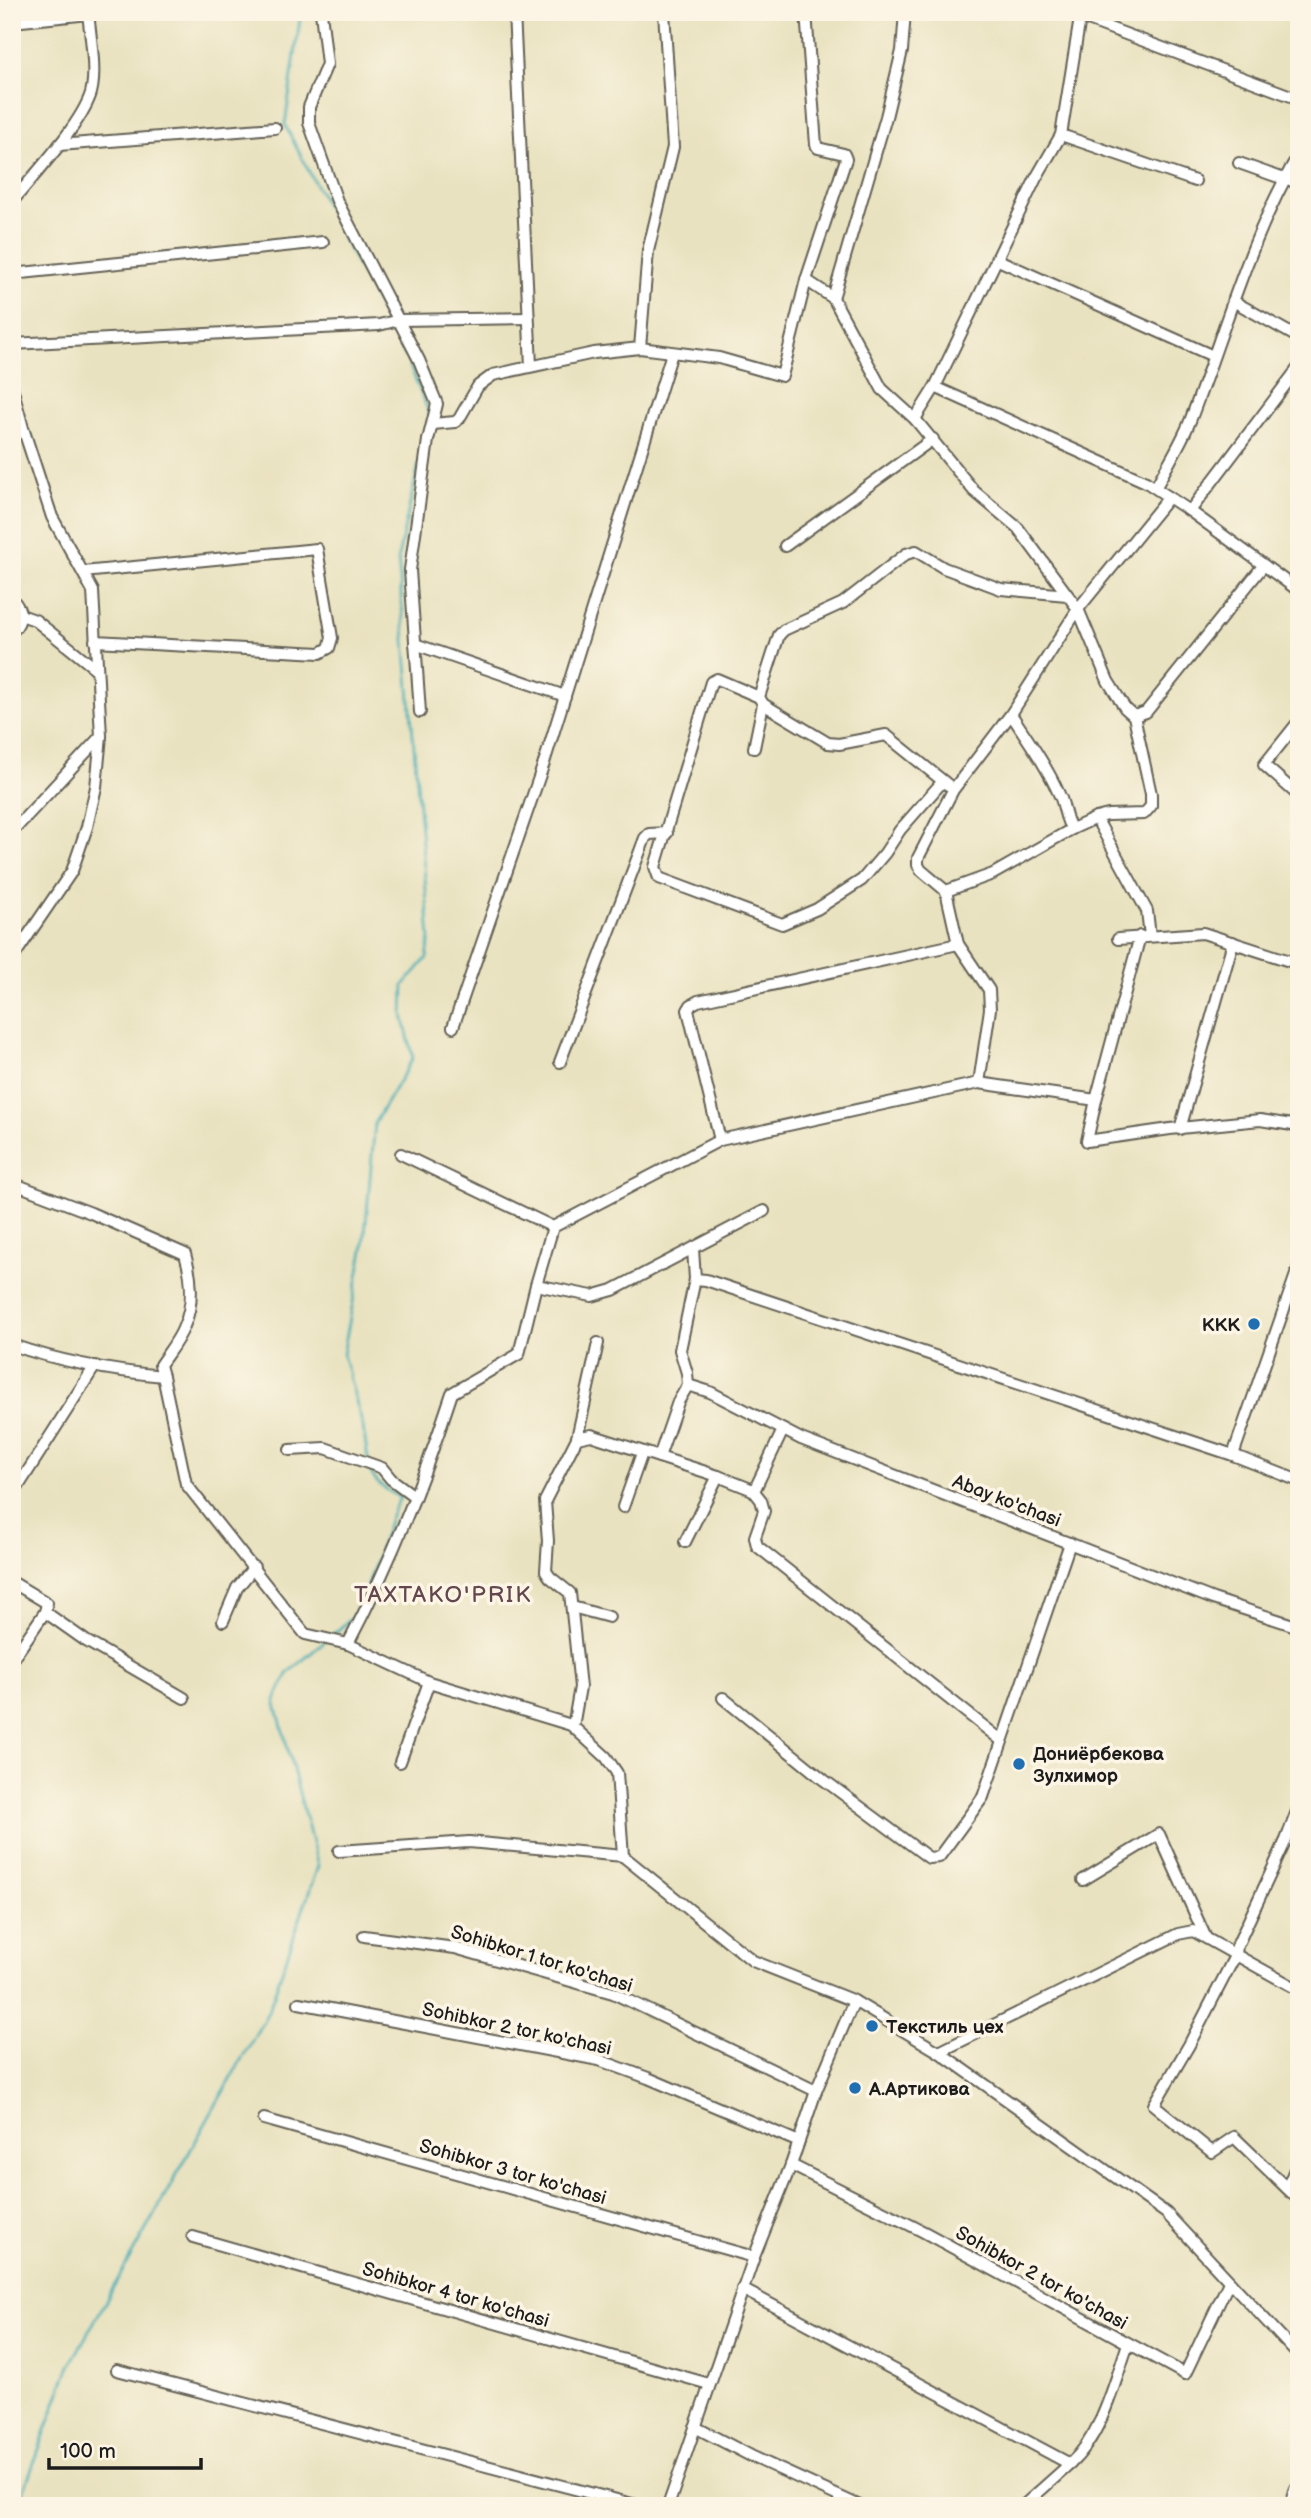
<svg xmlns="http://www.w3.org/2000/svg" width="1311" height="2518" font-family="'Balsamiq Sans',sans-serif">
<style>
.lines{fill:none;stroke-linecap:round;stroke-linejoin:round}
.stream{stroke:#3bacb6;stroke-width:2.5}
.minor-casing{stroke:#646155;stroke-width:14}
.primary-casing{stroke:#646155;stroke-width:21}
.minor{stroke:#fff;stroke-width:10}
.primary{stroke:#fff;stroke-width:18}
.poi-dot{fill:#1f6fb2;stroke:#fcf5e5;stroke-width:2.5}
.labels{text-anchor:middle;stroke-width:7;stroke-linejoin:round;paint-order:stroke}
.poi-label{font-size:19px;font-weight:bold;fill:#1c1c1c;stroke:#fcf5e5;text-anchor:start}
.street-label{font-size:19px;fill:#1c1c1c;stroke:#fcf5e5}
.quarter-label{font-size:23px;letter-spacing:2px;fill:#62474f;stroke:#fcf5e5}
</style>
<rect width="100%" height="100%" fill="#fcf5e5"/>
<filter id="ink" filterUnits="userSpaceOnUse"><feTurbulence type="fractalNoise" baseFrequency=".0143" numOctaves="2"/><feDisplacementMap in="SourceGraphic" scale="14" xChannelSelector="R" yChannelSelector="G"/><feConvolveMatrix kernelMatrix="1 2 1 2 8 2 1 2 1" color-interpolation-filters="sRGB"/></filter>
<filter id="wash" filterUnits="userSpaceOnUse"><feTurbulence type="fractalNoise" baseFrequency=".00686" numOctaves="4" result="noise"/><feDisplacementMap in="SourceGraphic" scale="28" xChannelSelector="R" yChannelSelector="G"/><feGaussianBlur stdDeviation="1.57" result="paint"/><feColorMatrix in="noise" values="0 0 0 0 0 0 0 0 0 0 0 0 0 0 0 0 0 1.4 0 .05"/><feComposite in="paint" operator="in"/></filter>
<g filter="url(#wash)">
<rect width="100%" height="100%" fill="#e9e2c0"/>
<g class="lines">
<g class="stream">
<polyline points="301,12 285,125 386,321"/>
<polyline points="389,326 407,359 430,415"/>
<polyline points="368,1459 363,1427 343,1354 364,1245 375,1122 413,1058 403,1015 404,985 427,958 430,938 398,557 420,459"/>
<path d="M 330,1637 L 355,1615 L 365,1594 L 391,1515 L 400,1498 C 386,1489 372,1483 369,1466"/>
<polyline points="18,2506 70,2365 268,2012 318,1866 275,1700 289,1672 325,1641"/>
</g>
</g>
</g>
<g filter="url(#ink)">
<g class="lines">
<defs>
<g id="minor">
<polyline points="321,12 327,64 309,107 309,123 337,201 419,360 437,404 428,440 410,570 420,712"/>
<polyline points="514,12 531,366"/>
<polyline points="1080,17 1299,99"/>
<polyline points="12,22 108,12"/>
<polyline points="1061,135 1195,181"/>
<polyline points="59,145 275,128"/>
<polyline points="1239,163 1284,179"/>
<polyline points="1285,177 1299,185"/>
<path d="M 12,202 C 34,175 81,125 91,93 C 97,71 90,35 88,12"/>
<polyline points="996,259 1213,356"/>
<polyline points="12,274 323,242"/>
<polyline points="806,280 833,298 882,389 915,419 974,491 1018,528 1078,609 1108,681 1125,708 1134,716 1151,794 1151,806 1144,814 1108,815 1096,818 1072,829 993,874 946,891"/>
<polyline points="833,298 886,117 902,51 905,12"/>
<polyline points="1233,301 1299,338"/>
<polyline points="12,344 379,325 399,320 528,318"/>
<polyline points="640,348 648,251 673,147 664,12"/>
<polyline points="12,387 23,428 52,517 93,591 101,736 96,787 87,827 72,871 12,959"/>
<polyline points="935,387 1146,482 1190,511 1299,591"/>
<polyline points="915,419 935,387 1036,178 1061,135 1081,12"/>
<polyline points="433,424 455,422 459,419 478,386 493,375 594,353 640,348 719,358 782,376 806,280 846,159 844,154 818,148 816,145 806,12"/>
<path d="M 1156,487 C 1167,465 1181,444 1190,421 C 1225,331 1249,238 1299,154"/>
<polyline points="1190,511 1299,367"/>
<polyline points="785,546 933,439"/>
<polyline points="83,572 317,549 332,638 329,648 320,653 95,641"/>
<path d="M 12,599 C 23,611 23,620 12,632"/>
<polyline points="21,615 35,620 96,669"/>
<polyline points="415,644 565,696"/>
<polyline points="759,697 717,679 711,682 655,867 659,878 782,924 817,909 862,880 885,853 900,830 943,781"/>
<polyline points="763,704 828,743 839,744 886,735 948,785"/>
<path d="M 1011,714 C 1028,740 1046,765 1059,794 C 1065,805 1064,819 1072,829"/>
<polyline points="1134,716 1146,712 1263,566"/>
<polyline points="1299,721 1264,765 1299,796"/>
<polyline points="754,748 763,704 759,697 779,635 784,630 843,603 906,554 916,551 944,568 1001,589 1067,595"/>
<polyline points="1096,818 1147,911 1150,936"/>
<polyline points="12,832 101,736"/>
<polyline points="1118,939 1203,933 1299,964"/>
<polyline points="453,1027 544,763 672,353"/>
<polyline points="560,1062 645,838 649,834 667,833"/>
<polyline points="979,1083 990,1009 989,990 958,944 946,891 921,870 918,865 918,858 953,790 1011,714 1078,609 1169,497"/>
<polyline points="1096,1100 1140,936"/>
<polyline points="1180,1129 1233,942"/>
<polyline points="720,1140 688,1010 691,1005 698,1001 958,944"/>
<polyline points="401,1154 553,1227 720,1140 979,1083 1096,1100 1087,1141 1170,1129 1260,1120 1299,1126"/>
<path d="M 12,1183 L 91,1213 L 185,1254 C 192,1277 194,1304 184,1326 C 179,1340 168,1353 160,1365 L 163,1376"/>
<polyline points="693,1249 695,1279"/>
<polyline points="536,1285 592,1296 613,1290 764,1211"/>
<path d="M 12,1345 C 61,1362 111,1371 163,1376 L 186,1484 L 305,1634 L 348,1644 L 429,1682 L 571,1725 L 606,1757 L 617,1773 L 623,1856 L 753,1961 L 854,2001 L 939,2052 L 1166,2213 L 1299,2356"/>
<polyline points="577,1438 591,1435 659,1457 678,1402 688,1385"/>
<polyline points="290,1450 325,1448 382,1468 391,1479 414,1496"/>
<polyline points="1233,1455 1299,1266"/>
<polyline points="659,1457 718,1476 753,1490 761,1500 764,1511 755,1537 757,1546 1001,1740"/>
<polyline points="1299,1481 1233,1455 706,1280 695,1279 680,1350 687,1373 688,1385 710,1392 801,1439 1213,1599 1299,1627"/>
<polyline points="754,1491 783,1430"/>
<polyline points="12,1496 95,1366"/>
<polyline points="623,1507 642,1453"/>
<polyline points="685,1542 718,1476"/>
<polyline points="12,1582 47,1603 45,1612 12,1660"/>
<polyline points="572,1607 609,1617"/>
<polyline points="45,1612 86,1641 184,1698"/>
<polyline points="223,1621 237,1588 254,1567"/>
<path d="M 348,1644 C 390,1564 424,1479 452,1393 L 519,1354 L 536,1285 L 553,1227"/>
<polyline points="723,1698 824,1780 929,1858 939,1857 983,1797 1070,1543"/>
<polyline points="571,1725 574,1721 580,1687 570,1593 550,1577 546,1571 548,1541 545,1501 577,1438 598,1343"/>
<polyline points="400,1762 429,1682"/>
<polyline points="1299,1806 1286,1840 1237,1946 1236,1954 1189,2045 1154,2105 1212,2152 1234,2137 1299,2200"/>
<polyline points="339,1851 469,1842 623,1856"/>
<polyline points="1083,1880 1159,1834 1205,1936"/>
<polyline points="364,1936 455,1948 613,1993 816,2091"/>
<polyline points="299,2003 599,2060 648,2078 799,2142"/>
<polyline points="939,2052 1178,1934 1193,1931 1299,1990"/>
<polyline points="264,2119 754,2257"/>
<polyline points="791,2165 924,2232 1185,2374 1229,2282"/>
<polyline points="1287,2188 1299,2160"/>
<polyline points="193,2237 709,2384"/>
<polyline points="742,2289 1070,2464 1023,2506"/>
<polyline points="117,2370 640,2506"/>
<polyline points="695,2427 751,2456 860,2506"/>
<path d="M 1070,2464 C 1102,2435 1114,2384 1128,2344"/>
<polyline points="668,2506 754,2257 791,2165 816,2091 854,2001"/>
</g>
<polyline id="primary" points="1294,2506 1299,2490"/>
</defs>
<use href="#minor" class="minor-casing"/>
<use href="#primary" class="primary-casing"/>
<use href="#minor" class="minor"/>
<use href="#primary" class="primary"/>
</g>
</g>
<g class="poi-dot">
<circle cx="1254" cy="1324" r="7"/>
<circle cx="1019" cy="1764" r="7"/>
<circle cx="872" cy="2026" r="7"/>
<circle cx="855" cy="2088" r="7"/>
</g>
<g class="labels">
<g class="poi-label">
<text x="1240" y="1331" text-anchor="end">ККК</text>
<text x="1033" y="1760">Дониёрбекова<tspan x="1033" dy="22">Зулхимор</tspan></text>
<text x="886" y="2033">Текстиль цех</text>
<text x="869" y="2095">А.Артикова</text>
</g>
<g class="street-label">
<text transform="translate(1007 1500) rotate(21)" y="7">Abay ko'chasi</text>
<text transform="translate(542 1958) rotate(17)" y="7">Sohibkor 1 tor ko'chasi</text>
<text transform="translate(517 2028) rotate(12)" y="7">Sohibkor 2 tor ko'chasi</text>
<text transform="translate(513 2171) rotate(16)" y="7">Sohibkor 3 tor ko'chasi</text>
<text transform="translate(1042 2277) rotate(29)" y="7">Sohibkor 2 tor ko'chasi</text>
<text transform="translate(456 2294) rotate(16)" y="7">Sohibkor 4 tor ko'chasi</text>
</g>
<g class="quarter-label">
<text x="443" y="1602">TAXTAKO'PRIK</text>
</g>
</g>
<rect width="1311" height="2518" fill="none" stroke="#fcf5e5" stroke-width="42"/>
<path d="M49 2458v10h152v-10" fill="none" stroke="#1c1c1c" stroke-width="3.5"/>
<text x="60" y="2458" font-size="21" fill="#1c1c1c" stroke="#fcf5e5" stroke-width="5" paint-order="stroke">100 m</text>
</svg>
